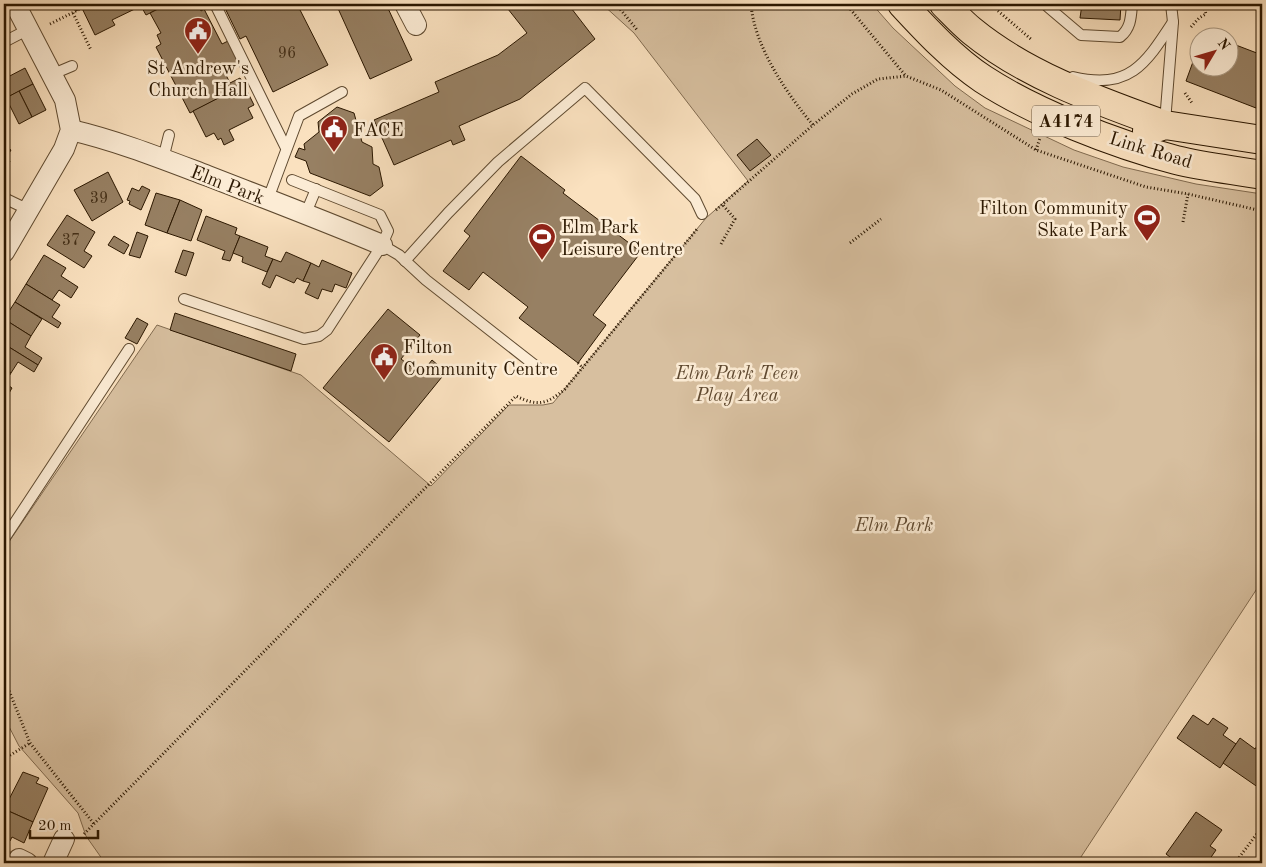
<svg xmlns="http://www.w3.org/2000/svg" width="1266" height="867" font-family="'Old Standard TT',serif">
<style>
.green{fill:#d7bf9f;stroke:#816b50}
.building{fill:#978063;stroke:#2b1700}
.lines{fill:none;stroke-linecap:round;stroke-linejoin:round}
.lane-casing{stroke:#5f4a30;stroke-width:12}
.street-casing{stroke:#5f4a30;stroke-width:22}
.primary-casing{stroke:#2b1700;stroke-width:30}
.path{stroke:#2b1700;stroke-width:3;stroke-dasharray:1 2.5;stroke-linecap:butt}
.lane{stroke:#fcecd5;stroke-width:10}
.street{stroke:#fcecd5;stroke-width:20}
.primary{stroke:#fae1bf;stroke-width:28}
.labels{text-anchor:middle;stroke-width:5;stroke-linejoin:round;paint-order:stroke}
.number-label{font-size:16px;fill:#463119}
.shield{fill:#fcecd5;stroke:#6a5740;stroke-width:1}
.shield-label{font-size:18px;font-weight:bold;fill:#2b1700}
.poi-label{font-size:19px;fill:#2b1700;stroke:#fcecd5;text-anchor:start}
.street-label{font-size:19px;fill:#2b1700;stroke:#fcecd5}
.park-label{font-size:19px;font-style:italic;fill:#5f4930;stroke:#fcecd5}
</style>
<rect width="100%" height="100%" fill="#fae1bf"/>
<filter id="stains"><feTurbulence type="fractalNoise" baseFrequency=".004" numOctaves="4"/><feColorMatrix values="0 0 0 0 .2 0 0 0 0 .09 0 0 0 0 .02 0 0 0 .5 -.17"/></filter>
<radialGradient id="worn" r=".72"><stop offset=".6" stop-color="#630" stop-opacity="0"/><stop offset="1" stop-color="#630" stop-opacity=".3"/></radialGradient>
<polygon class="green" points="602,4 872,4 893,28 955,86 985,108 1074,150 1123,167 1196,184 1262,194 1262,581 1077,863 105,863 86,836 78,813 19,746 4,717 4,549 157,325 301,375 431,486 509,405 543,405 553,403 706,218 748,181 634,33"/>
<g class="building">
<polygon points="80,4 168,4 146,15 141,6 112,20 115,25 95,35"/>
<polygon points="168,4 198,4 201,11 204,9 222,44 228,41 239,63 225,73 230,83 240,78 244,85 190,113 156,47 161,44 157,35 161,33 150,13"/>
<polygon points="223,4 297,4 328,65 273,92 246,36 240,39"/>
<polygon points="336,4 386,4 412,60 370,79"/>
<polygon points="504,4 568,4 595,39 520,99 459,126 465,140 453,145 451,140 394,165 374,120 439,92 435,82 498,55 527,33"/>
<polygon points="1082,4 1121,4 1120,20 1080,18"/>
<polygon points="1204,33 1216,38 1202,38"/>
<polygon points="1228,42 1262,55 1262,93 1256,108 1186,81 1198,48 1198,68 1228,68"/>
<polygon points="25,68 33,84 6,98 4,79"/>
<polygon points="33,84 46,110 32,117 19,91"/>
<polygon points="244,85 254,105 248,108 253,118 229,130 234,140 224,145 221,138 218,140 214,133 206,137 193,111"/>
<polygon points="19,91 32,117 19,124 6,98"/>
<polygon points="337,107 354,113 362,142 372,147 373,164 379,167 383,186 370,196 310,173 306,161 295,157 299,148 305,150 304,144 319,132 318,122"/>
<polygon points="757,139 771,155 750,171 737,155"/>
<polygon points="4,146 11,150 6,158 10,161 6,169 4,168"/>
<polygon points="521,156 565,190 563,193 641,252 593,315 606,325 578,363 519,318 528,307 483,272 469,290 443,271 470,236 464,231"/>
<polygon points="108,172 123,202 92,221 74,190"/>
<polygon points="142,186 150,190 141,210 129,204 130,201 127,200 132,188 139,191"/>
<polygon points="156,193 180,200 167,233 145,225"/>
<polygon points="180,200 202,210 191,241 167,233"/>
<polygon points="67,215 95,232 84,251 92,256 84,268 47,245"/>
<polygon points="206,216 237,228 235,234 240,236 230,261 222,259 225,251 197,240"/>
<polygon points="137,232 148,236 140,258 129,255"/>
<polygon points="114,236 129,245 124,254 108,245"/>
<polygon points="240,236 268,247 265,256 273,259 267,272 242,262 243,257 233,253"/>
<polygon points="183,250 194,253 186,276 175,272"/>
<polygon points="286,252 311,263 303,281 297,278 294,283 276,275 270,288 262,284 273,259 281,262"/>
<polygon points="44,255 66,268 61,276 78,287 71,298 59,290 52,300 26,284"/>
<polygon points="322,260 352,273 346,288 335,284 332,292 322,289 318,299 305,293 310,283 303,281 311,263 319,267"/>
<polygon points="26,284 60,305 52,317 61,323 58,328 15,302"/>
<polygon points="15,302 42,319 31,336 4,319"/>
<polygon points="388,309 420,335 401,359 421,374 432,360 446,372 389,442 323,388"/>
<polygon points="175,313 296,354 291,371 170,330"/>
<polygon points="137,318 148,324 137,344 125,338"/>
<polygon points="4,319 31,336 25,347 42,358 38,365 4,344"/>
<polygon points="4,344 38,365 34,372 18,362 11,373 4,369"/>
<polygon points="4,369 11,373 5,383 12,388 5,400"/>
<polygon points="1193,715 1208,725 1213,718 1228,728 1223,735 1236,744 1220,768 1177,738"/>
<polygon points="1240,738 1255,749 1259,743 1262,745 1262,790 1223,763"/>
<polygon points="23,772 39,778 36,783 48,788 33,822 4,809"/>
<polygon points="4,809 33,822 24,843 12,837 10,841 4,839"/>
<polygon points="1196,812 1222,830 1210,846 1216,850 1207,863 1201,860 1198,863 1178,863 1166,854"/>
<polygon points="4,848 10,851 6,861 4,860"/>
<polygon points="1171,858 1178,863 1167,863"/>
</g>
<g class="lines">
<defs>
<g id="lane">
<polyline points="215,4 286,148"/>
<path d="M 1048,4 L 1048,7 L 1081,35 L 1120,37 C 1131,28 1131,17 1132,4"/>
<polyline points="4,42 29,29"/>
<polyline points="53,74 72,66"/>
<path d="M 1073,77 C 1129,90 1145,65 1173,22"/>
<polyline points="1165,122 1173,22 1171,4"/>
<polyline points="163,159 169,135"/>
<polyline points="4,198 29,210"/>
<polyline points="268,199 299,116 342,92"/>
<polyline points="306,213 316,189"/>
<polyline points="382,245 399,255 426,280 537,367"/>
<polyline points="405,261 448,213 498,162 585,88 695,199 702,214"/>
<polyline points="184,299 304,339 319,336 327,330 382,245 388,231 380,215 292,180"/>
<polyline points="4,539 129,349"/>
</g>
<g id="street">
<polyline points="405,4 416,25"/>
<path d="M 71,130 C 118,141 163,159 208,176 C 267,199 325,221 382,245"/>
<polyline points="4,252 64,149 71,130 65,100 15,4"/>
<polyline points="19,859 27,863"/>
<polyline points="53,863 64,839"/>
</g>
<g id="primary">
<path d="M 902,4 C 926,30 953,59 983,79 C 1035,113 1115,144 1176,160 C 1204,167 1234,170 1262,175"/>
<path d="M 944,4 C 953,13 962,23 972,31 C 1027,76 1099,101 1165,125"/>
<polyline points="1147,131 1165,125 1262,140"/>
</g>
</defs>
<use href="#lane" class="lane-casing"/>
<use href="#street" class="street-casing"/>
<use href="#primary" class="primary-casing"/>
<g class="path">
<polyline points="73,4 77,11"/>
<polyline points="616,4 638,31"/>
<path d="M 751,4 C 754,46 787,94 813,125"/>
<polyline points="846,4 905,75"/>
<polyline points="990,4 1032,40"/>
<polyline points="73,13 91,50"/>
<polyline points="50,24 82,8"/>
<polyline points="1191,27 1199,18 1206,14 1203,4"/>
<polyline points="1185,93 1192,103"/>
<polyline points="1036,150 1040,138"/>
<polyline points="716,210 813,125 852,94 878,79 906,76 941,90 1036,150 1146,187 1188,194 1262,211"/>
<polyline points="1183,222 1188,194"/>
<polyline points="850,243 881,219"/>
<polyline points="721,244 735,219 722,204"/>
<polyline points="578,363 582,367"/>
<polyline points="4,678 30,743 94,824"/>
<polyline points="4,759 30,743"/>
<path d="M 84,834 L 516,396 C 538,407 547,404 565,389 L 698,228"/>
<polyline points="1235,863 1262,827"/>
</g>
<use href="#lane" class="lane"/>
<use href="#street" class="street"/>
<use href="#primary" class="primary"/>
</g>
<defs>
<symbol id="civic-pin" viewBox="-11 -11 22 30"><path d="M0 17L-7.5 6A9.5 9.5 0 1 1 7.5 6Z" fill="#8f2418" stroke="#fcecd5"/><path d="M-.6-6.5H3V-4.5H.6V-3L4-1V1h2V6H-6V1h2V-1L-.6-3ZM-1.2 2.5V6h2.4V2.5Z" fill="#fff"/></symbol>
<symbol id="stadium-pin" viewBox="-11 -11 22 30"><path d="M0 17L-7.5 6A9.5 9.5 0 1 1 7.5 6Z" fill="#8f2418" stroke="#fcecd5"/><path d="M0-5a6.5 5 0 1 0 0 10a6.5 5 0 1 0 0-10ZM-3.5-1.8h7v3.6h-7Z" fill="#fff"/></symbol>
</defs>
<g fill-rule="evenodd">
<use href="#civic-pin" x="182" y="15" width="32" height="43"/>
<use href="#civic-pin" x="318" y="113" width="32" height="43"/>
<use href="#stadium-pin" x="1131" y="202" width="32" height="43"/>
<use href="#stadium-pin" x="526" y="221" width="32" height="43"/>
<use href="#civic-pin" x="368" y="341" width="32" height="43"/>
</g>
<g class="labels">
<g class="number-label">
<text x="287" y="58">96</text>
<text x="99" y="203">39</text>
<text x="71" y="245">37</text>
</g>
<rect class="shield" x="1032" y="105.5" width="68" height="31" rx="4"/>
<g class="shield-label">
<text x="1066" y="127">A4174</text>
</g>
<g class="poi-label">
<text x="198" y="74" text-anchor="middle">St Andrew's<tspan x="198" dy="22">Church Hall</tspan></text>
<text x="353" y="136">FACE</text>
<text x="1128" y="214" text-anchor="end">Filton Community<tspan x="1128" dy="22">Skate Park</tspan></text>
<text x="561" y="233">Elm Park<tspan x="561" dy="22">Leisure Centre</tspan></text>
<text x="403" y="353">Filton<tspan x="403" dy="22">Community Centre</tspan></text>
</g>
<g class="street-label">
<text transform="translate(1151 149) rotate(17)" y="7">Link Road</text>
<text transform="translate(228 184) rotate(21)" y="7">Elm Park</text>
</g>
<g class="park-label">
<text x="737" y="379">Elm Park Teen<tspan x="737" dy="22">Play Area</tspan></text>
<text x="894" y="531">Elm Park</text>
</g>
</g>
<rect width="1266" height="867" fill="none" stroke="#fae1bf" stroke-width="20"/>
<rect x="5" y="5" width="1256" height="857" fill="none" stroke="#2b1700" stroke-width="2.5"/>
<rect x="10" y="10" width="1246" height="847" fill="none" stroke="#2b1700"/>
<g transform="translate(1214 52) rotate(52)"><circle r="24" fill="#fcecd5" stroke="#a89780"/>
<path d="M0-4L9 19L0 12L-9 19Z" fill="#8f2418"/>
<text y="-8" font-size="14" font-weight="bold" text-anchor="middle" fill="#2b1700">N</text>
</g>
<path d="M30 830v8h68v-8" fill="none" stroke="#2b1700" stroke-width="2.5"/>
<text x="38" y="830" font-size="15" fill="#2b1700" stroke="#fcecd5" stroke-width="4" paint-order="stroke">20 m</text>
<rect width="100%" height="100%" filter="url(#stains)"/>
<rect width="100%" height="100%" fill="url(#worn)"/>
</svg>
